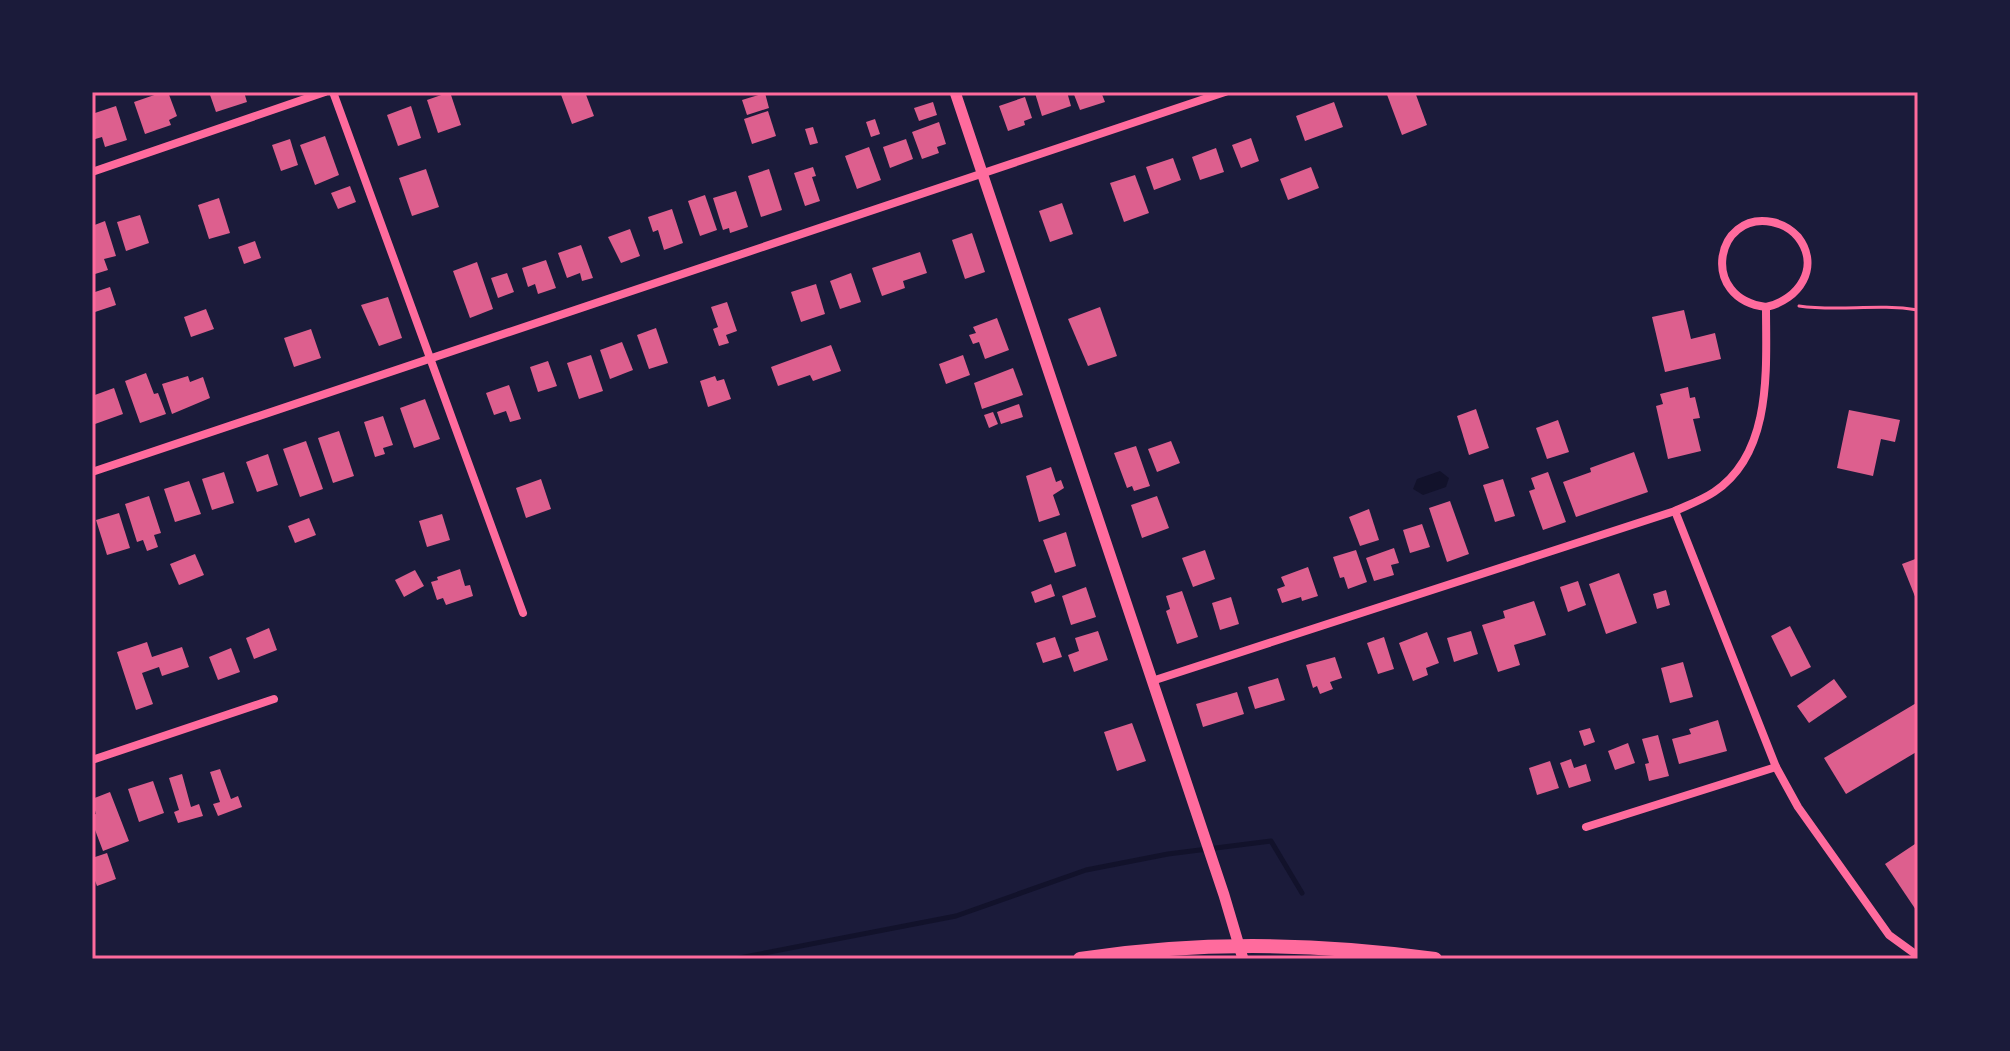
<svg xmlns="http://www.w3.org/2000/svg" width="2010" height="1051" font-family="'DM Sans',sans-serif">
<style>
.water{fill:#12122b}
.lines{fill:none;stroke-linecap:round;stroke-linejoin:round}
.stream{stroke:#12122b;stroke-width:5}
.building{fill:#dd5f8e}
.path{stroke:#ff6b9d;stroke-width:3}
.minor{stroke:#ff6b9d;stroke-width:8}
.tertiary{stroke:#ff6b9d;stroke-width:11}
.trunk{stroke:#ff6b9d;stroke-width:14}
.neatline{fill:none;stroke:#ff6b9d;stroke-width:3}
</style>
<rect width="100%" height="100%" fill="#1b1b3a"/>
<polygon class="water" points="1440,471 1449,478 1446,487 1423,495 1413,489 1417,479"/>
<g class="lines">
<polyline class="stream" points="734,959 956,916 1086,870 1168,854 1271,841 1302,893"/>
</g>
<g class="building">
<polygon points="163,92 168,92 177,116 169,120 171,125 145,134 134,102"/>
<polygon points="209,92 244,92 247,102 216,112"/>
<polygon points="450,92 461,125 438,133 427,100"/>
<polygon points="560,92 585,92 594,116 572,124"/>
<polygon points="1038,92 1067,92 1071,106 1042,116 1035,93"/>
<polygon points="1073,92 1101,92 1105,102 1080,110"/>
<polygon points="1386,92 1415,92 1427,125 1402,135"/>
<polygon points="765,93 769,108 747,115 742,100"/>
<polygon points="1025,97 1032,118 1024,121 1025,125 1008,131 999,106"/>
<polygon points="933,102 937,115 919,121 914,108"/>
<polygon points="1334,102 1343,127 1305,141 1296,116"/>
<polygon points="116,106 127,140 105,147 102,137 92,140 92,114"/>
<polygon points="411,106 421,138 398,146 387,115"/>
<polygon points="768,111 776,136 752,144 744,119"/>
<polygon points="875,119 880,134 871,137 866,122"/>
<polygon points="939,122 946,144 937,147 939,153 922,159 912,132"/>
<polygon points="813,127 818,143 810,145 805,129"/>
<polygon points="325,136 339,175 315,185 300,145"/>
<polygon points="1251,138 1259,161 1241,168 1232,145"/>
<polygon points="290,139 298,165 281,171 272,145"/>
<polygon points="906,139 913,159 890,168 883,147"/>
<polygon points="869,147 881,180 857,189 845,156"/>
<polygon points="1216,148 1224,172 1200,180 1192,157"/>
<polygon points="1173,158 1181,180 1154,190 1146,167"/>
<polygon points="813,167 816,176 812,177 820,201 805,206 794,173"/>
<polygon points="1311,167 1319,188 1288,200 1280,179"/>
<polygon points="426,169 439,207 412,216 399,178"/>
<polygon points="769,169 782,210 761,217 748,176"/>
<polygon points="1135,175 1149,213 1124,222 1110,183"/>
<polygon points="350,186 356,202 338,209 331,193"/>
<polygon points="736,191 748,227 730,233 729,228 723,230 713,198"/>
<polygon points="705,195 717,230 700,236 688,201"/>
<polygon points="219,198 230,233 209,239 198,205"/>
<polygon points="1062,203 1073,234 1050,242 1039,211"/>
<polygon points="672,209 683,243 664,250 658,230 653,232 648,217"/>
<polygon points="140,215 149,243 126,251 117,222"/>
<polygon points="105,221 116,256 104,259 108,270 95,274 92,264 92,226"/>
<polygon points="630,229 640,256 621,263 608,237"/>
<polygon points="972,233 985,272 965,279 952,240"/>
<polygon points="255,241 261,258 244,264 238,247"/>
<polygon points="581,245 593,278 582,281 580,273 567,278 558,253"/>
<polygon points="920,252 927,273 903,281 905,288 882,296 872,268"/>
<polygon points="546,260 556,288 538,294 535,284 528,287 522,268"/>
<polygon points="477,262 493,309 470,318 453,271"/>
<polygon points="507,273 514,292 498,298 491,278"/>
<polygon points="851,273 861,302 840,309 830,281"/>
<polygon points="816,284 825,314 801,322 791,292"/>
<polygon points="110,287 116,305 95,312 92,293"/>
<polygon points="388,297 402,338 379,346 361,305"/>
<polygon points="727,302 737,331 726,335 729,343 719,346 713,329 718,327 711,307"/>
<polygon points="1100,307 1117,356 1088,366 1068,319"/>
<polygon points="206,309 214,329 191,337 184,317"/>
<polygon points="1684,310 1691,339 1715,333 1721,359 1665,372 1652,317"/>
<polygon points="997,318 1009,350 985,359 979,342 973,344 969,335 976,333 973,327"/>
<polygon points="656,328 668,363 649,369 637,335"/>
<polygon points="311,329 321,358 294,367 284,338"/>
<polygon points="622,342 633,370 610,379 600,350"/>
<polygon points="831,345 841,371 813,381 810,375 778,386 771,367"/>
<polygon points="591,355 603,391 579,399 567,363"/>
<polygon points="963,355 970,375 946,384 939,364"/>
<polygon points="548,361 557,386 538,392 530,367"/>
<polygon points="1013,368 1023,395 982,409 974,383"/>
<polygon points="146,373 154,394 158,393 166,414 140,423 125,381"/>
<polygon points="188,376 190,382 203,377 210,398 172,414 162,384"/>
<polygon points="715,376 717,381 724,379 731,399 708,407 700,381"/>
<polygon points="509,385 521,419 510,422 506,411 494,415 486,393"/>
<polygon points="1688,387 1690,398 1695,397 1700,418 1693,419 1701,451 1668,459 1656,406 1663,404 1660,394"/>
<polygon points="114,388 123,414 95,424 92,414 92,396"/>
<polygon points="425,399 440,439 414,448 400,408"/>
<polygon points="1019,404 1023,417 1001,424 997,412"/>
<polygon points="1476,409 1489,448 1469,455 1457,416"/>
<polygon points="1849,410 1900,420 1895,442 1881,439 1873,476 1837,468"/>
<polygon points="993,412 998,424 989,428 984,415"/>
<polygon points="383,416 393,445 383,448 385,454 375,457 364,422"/>
<polygon points="1558,420 1569,452 1547,459 1536,428"/>
<polygon points="339,431 354,476 333,483 318,438"/>
<polygon points="306,441 323,489 300,497 283,449"/>
<polygon points="1171,441 1180,463 1157,472 1148,449"/>
<polygon points="1136,446 1150,486 1134,491 1132,486 1127,488 1114,453"/>
<polygon points="1634,452 1648,492 1576,517 1563,482 1591,472 1590,468"/>
<polygon points="268,454 278,485 257,492 246,462"/>
<polygon points="1051,467 1056,482 1061,480 1064,488 1053,495 1060,515 1039,522 1026,476"/>
<polygon points="224,472 234,503 212,510 202,479"/>
<polygon points="1548,472 1566,522 1543,530 1529,491 1535,489 1531,478"/>
<polygon points="541,479 551,509 526,518 516,488"/>
<polygon points="1503,479 1515,516 1495,522 1483,485"/>
<polygon points="189,481 201,514 175,522 164,489"/>
<polygon points="149,496 161,533 154,535 158,547 147,551 143,540 137,542 125,504"/>
<polygon points="1157,496 1169,528 1142,538 1131,505"/>
<polygon points="1450,501 1469,554 1447,562 1429,508"/>
<polygon points="1369,509 1379,540 1360,546 1349,517"/>
<polygon points="119,513 130,548 107,555 96,520"/>
<polygon points="442,514 450,540 427,547 419,521"/>
<polygon points="309,518 316,535 295,543 288,526"/>
<polygon points="1422,524 1430,547 1410,553 1403,530"/>
<polygon points="1066,532 1076,566 1055,573 1043,540"/>
<polygon points="1394,548 1399,563 1391,565 1394,575 1374,581 1366,558"/>
<polygon points="1205,550 1215,579 1193,587 1182,558"/>
<polygon points="1356,550 1367,582 1348,589 1344,577 1340,578 1333,557"/>
<polygon points="195,554 204,575 179,585 170,564"/>
<polygon points="1918,558 1918,604 1902,564"/>
<polygon points="1308,567 1318,596 1302,601 1301,597 1282,603 1277,589 1285,586 1281,577"/>
<polygon points="460,569 465,586 470,585 473,596 446,605 443,598 437,600 431,582 438,580 437,577"/>
<polygon points="415,570 424,586 404,597 395,580"/>
<polygon points="1619,573 1637,623 1606,634 1589,584"/>
<polygon points="1578,581 1586,605 1568,612 1560,587"/>
<polygon points="1051,584 1055,596 1035,603 1031,592"/>
<polygon points="1086,587 1096,617 1071,625 1062,596"/>
<polygon points="1666,590 1670,605 1657,609 1653,594"/>
<polygon points="1182,591 1198,637 1177,644 1166,611 1170,609 1166,596"/>
<polygon points="1231,597 1239,624 1220,630 1212,603"/>
<polygon points="1534,601 1546,635 1514,645 1520,665 1498,672 1482,625 1505,618 1503,611"/>
<polygon points="1790,626 1811,667 1791,677 1771,636"/>
<polygon points="269,628 277,650 254,659 246,638"/>
<polygon points="1098,631 1108,660 1074,672 1068,655 1079,651 1075,638"/>
<polygon points="1471,631 1478,654 1454,662 1447,638"/>
<polygon points="1427,632 1439,663 1426,668 1428,675 1413,681 1399,643"/>
<polygon points="1055,637 1062,657 1043,663 1036,643"/>
<polygon points="1384,637 1394,669 1378,674 1367,643"/>
<polygon points="147,642 152,657 182,647 189,667 162,676 159,667 142,673 153,704 136,710 117,652"/>
<polygon points="231,648 240,672 218,680 209,657"/>
<polygon points="1335,657 1342,678 1330,682 1333,689 1320,694 1317,686 1313,688 1306,665"/>
<polygon points="1683,662 1693,697 1670,703 1661,668"/>
<polygon points="1278,678 1285,700 1255,709 1248,687"/>
<polygon points="1834,679 1847,697 1809,723 1797,706"/>
<polygon points="1237,692 1244,714 1203,727 1196,704"/>
<polygon points="1918,702 1918,751 1846,794 1824,758"/>
<polygon points="1718,720 1727,751 1679,764 1672,739 1691,734 1689,729"/>
<polygon points="1132,723 1146,761 1117,771 1104,732"/>
<polygon points="1590,728 1595,742 1584,746 1579,731"/>
<polygon points="1658,735 1669,776 1649,781 1645,764 1649,763 1642,739"/>
<polygon points="1628,743 1635,763 1615,770 1608,751"/>
<polygon points="1571,759 1574,768 1586,764 1591,781 1569,788 1560,763"/>
<polygon points="1550,761 1559,788 1537,795 1529,768"/>
<polygon points="220,769 231,799 238,796 242,807 218,816 213,804 220,802 210,772"/>
<polygon points="182,774 191,807 199,804 203,816 178,823 174,812 179,810 169,778"/>
<polygon points="153,781 164,813 139,822 128,789"/>
<polygon points="110,792 129,841 103,851 92,822 92,815 96,814 92,799"/>
<polygon points="1918,842 1918,913 1885,864"/>
<polygon points="107,853 116,879 97,886 92,873 92,858"/>
</g>
<g class="lines">
<path class="path" d="M 1799,306 C 1840,312 1876,303 1918,310"/>
<g class="minor">
<polyline points="333,92 523,613"/>
<polyline points="92,172 325,92"/>
<polyline points="92,472 1225,92"/>
<polyline points="1675,511 1776,767 1798,807 1889,935 1918,956"/>
<path d="M 1152,681 L 1675,511 C 1688,505 1702,500 1714,492 C 1773,453 1766,368 1766,307 C 1699,299 1715,211 1772,222 C 1782,224 1791,229 1798,237 C 1821,267 1799,300 1766,307"/>
<polyline points="92,760 274,699"/>
<polyline points="1586,827 1776,767"/>
</g>
<polyline class="tertiary" points="955,92 1224,895 1243,959"/>
<path class="trunk" d="M 1080,959 C 1196,941 1319,943 1435,959"/>
</g>
<rect width="2010" height="1051" fill="none" stroke="#1b1b3a" stroke-width="188"/>
<rect x="94" y="94" width="1822" height="863" class="neatline"/>
</svg>
